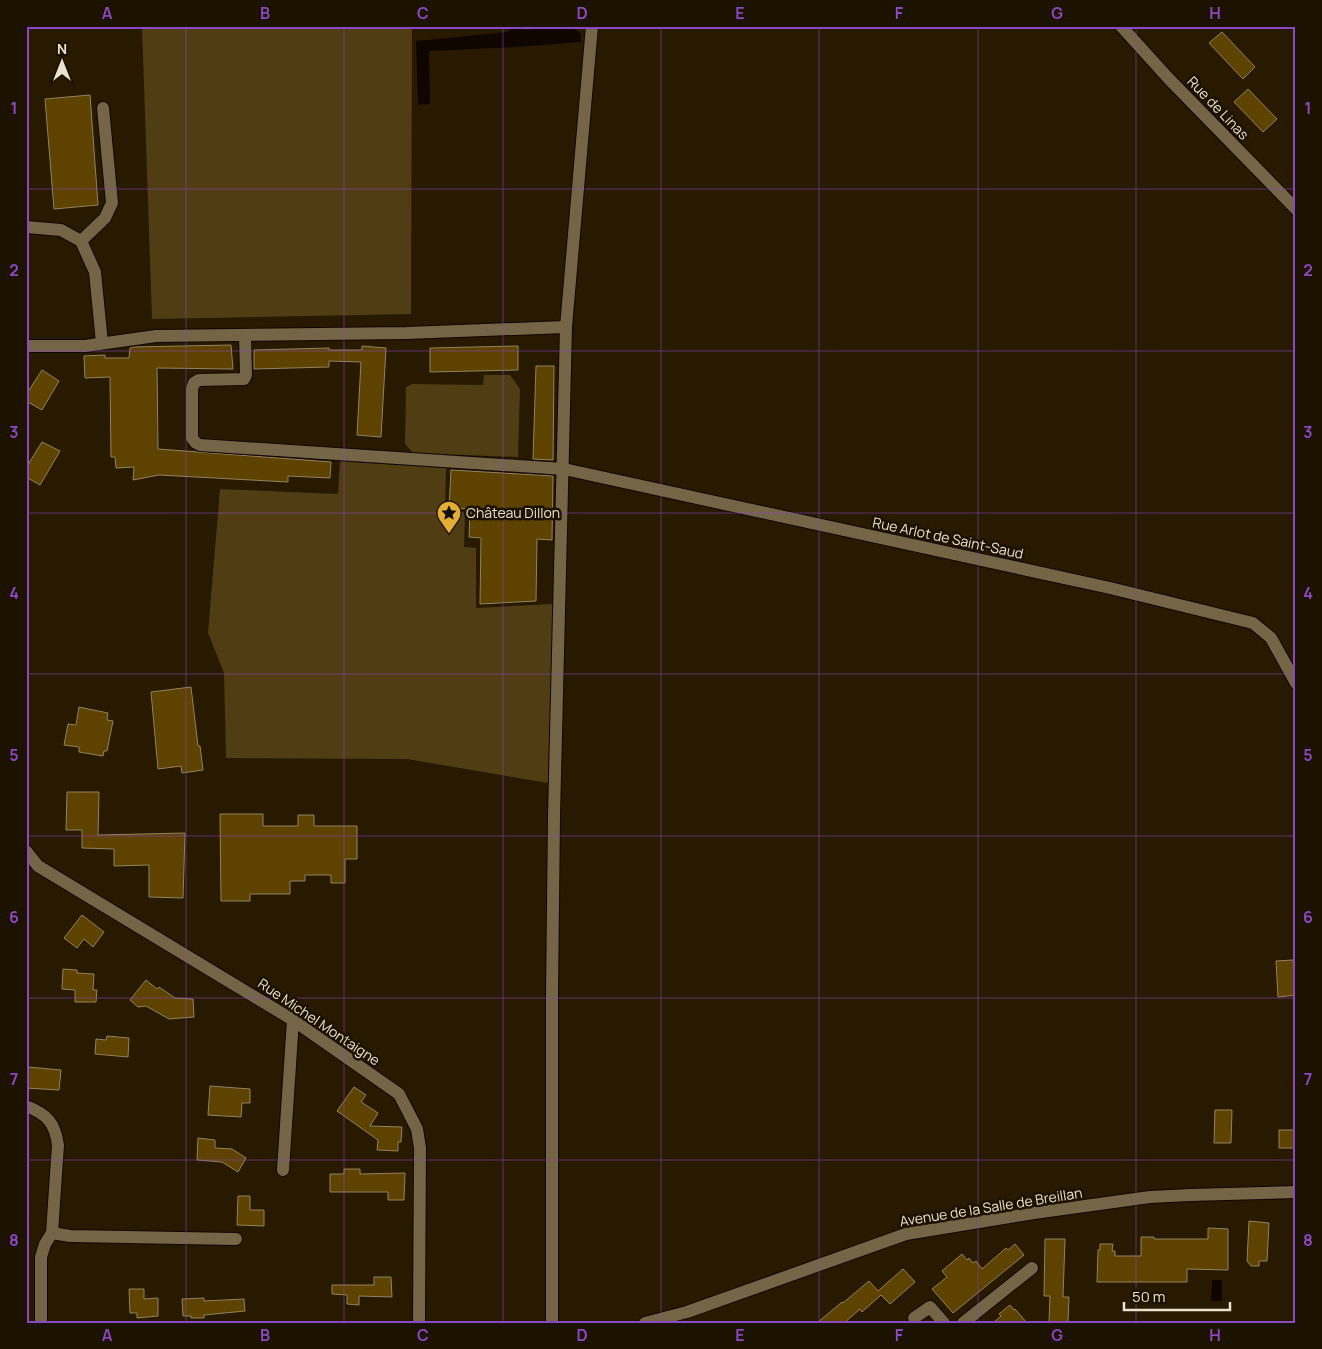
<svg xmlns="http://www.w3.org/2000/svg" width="1322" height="1349" font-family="Manrope,sans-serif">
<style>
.green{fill:#513d13}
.water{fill:#100600}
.building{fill:#5d4200;stroke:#938262}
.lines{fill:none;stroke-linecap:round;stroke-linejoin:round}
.minor-casing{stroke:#100500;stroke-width:14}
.minor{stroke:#756547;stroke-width:12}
.grid{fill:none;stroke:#8c47c2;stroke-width:1;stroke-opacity:0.55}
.labels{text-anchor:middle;stroke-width:5;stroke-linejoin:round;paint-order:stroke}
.street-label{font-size:14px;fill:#eae1d0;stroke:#1c1200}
.poi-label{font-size:14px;fill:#eae1d0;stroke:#1c1200;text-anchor:start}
.neatline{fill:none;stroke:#8c47c2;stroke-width:2}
.grid-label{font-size:16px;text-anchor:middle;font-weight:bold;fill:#8c47c2}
</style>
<rect width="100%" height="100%" fill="#281a00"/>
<g class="green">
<polygon points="142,26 412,26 411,314 152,319"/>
<polygon points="484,375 510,375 520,389 518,457 413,453 405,444 406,387 412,384 483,385"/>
<polygon points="340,461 446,468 445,511 465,513 464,547 476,548 476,608 553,604 548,783 407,759 226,758 224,673 208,633 220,489 338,494"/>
</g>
<g class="water">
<path d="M 513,26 L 521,26 L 522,29 L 525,30 C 540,29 571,22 581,34 L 581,42 L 517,47 L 429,51 L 430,104 L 418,105 L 416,41 L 508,32 Z"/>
<polygon points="1212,1280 1222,1280 1222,1301 1211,1301"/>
</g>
<g class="building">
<polygon points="1222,32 1255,67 1243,79 1209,43"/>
<polygon points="1248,89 1277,119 1263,132 1234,102"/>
<polygon points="90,95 98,205 54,209 45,99"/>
<polygon points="231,345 233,369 157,368 158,449 331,462 330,478 288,476 288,482 159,475 133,480 134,467 116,468 115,457 111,457 110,377 85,378 84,356 105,355 105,358 129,358 130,348 134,347"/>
<polygon points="362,346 386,348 381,437 357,435 361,362 329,361 329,367 254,369 254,350 329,348 329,350 362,350"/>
<polygon points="518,346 518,370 430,372 430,348"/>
<polygon points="536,366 554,366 553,460 533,459"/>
<polygon points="42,370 59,381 42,410 26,401 26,395"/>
<polygon points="42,442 60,451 40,485 26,477 26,468"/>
<polygon points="451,470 553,476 552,540 537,539 536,601 480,604 481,538 469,537 470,509 449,508"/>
<polygon points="191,687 198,746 200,746 203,770 182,773 181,766 158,769 151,692"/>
<polygon points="79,707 108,713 107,720 113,721 107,751 104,751 103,756 79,752 79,747 64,745 68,724 76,725"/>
<polygon points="67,792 99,792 98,835 185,833 183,898 149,897 149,865 114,866 114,849 82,848 82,830 66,830"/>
<polygon points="220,814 263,814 263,826 298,826 298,815 314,815 314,826 357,826 357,859 345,859 345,883 331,883 331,875 305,875 305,881 290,881 290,894 250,894 250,901 221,901"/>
<polygon points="82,915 104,932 93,947 84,939 77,948 64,938"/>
<polygon points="1293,960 1296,995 1278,997 1276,961"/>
<polygon points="63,969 77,970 77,973 94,974 93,990 97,990 96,1002 75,1002 75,990 62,989"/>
<polygon points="146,980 157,989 159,987 175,998 193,999 194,1017 169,1019 146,1006 138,1007 130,1000"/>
<polygon points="107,1036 129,1038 128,1057 95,1054 96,1039 106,1040"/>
<polygon points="28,1067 61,1070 59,1090 26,1088"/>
<polygon points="210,1086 250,1089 250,1103 242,1103 241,1117 208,1115"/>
<polygon points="354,1087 366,1095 361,1102 378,1113 370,1126 402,1127 401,1142 398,1142 398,1151 377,1150 378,1140 337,1111"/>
<polygon points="1215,1110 1232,1110 1231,1143 1214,1143"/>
<rect x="1279" y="1130" width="17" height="18"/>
<polygon points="198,1138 215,1140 215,1148 232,1149 246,1158 238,1172 222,1162 197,1160"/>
<polygon points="344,1169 360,1169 360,1174 405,1173 404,1200 388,1200 388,1192 330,1192 330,1174 344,1174"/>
<polygon points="238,1196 250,1196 250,1210 264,1210 264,1226 237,1225"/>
<polygon points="1249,1221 1269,1223 1267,1261 1259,1261 1259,1266 1251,1266 1247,1261"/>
<polygon points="1208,1228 1228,1229 1228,1270 1187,1269 1187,1282 1097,1282 1098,1250 1100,1250 1100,1244 1113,1244 1112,1251 1115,1251 1115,1256 1141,1256 1141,1237 1154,1237 1154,1239 1208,1239"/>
<polygon points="1045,1239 1065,1239 1063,1297 1069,1297 1068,1322 1049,1322 1050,1296 1044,1296"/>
<polygon points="1015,1244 1024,1255 953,1313 932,1289 947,1277 942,1271 962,1254 967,1260 969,1258 973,1263 976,1261 982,1269 1006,1248 1008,1250"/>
<polygon points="903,1269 915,1282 890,1304 881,1295 862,1312 860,1309 844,1323 817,1323 842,1302 843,1303 869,1281 878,1291"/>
<polygon points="374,1277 391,1277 392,1297 359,1296 359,1305 347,1304 347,1295 332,1294 332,1285 374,1285"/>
<polygon points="129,1289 144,1289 144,1299 158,1298 158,1316 137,1318 137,1313 130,1313"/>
<polygon points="204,1298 204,1301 244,1299 245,1311 204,1315 204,1318 191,1318 191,1316 183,1316 182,1299"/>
<polygon points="1010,1305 1014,1310 1015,1309 1027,1323 993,1323 1001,1316 999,1314"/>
</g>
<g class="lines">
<defs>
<g id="minor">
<polyline points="1121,26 1169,79 1296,209"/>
<polyline points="26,227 61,230 81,241 95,272 102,343"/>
<polyline points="81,241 105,218 112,203 103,108"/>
<polyline points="566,327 592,26"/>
<polyline points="245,335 246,375 244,379 199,380 194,383 192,389 192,438 196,443 200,445 564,469 1110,588 1253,623 1271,638 1296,683"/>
<polyline points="26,346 85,346 156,336 407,333 566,327 554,816 552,994 552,1323"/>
<polyline points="26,851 38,866 293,1020 399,1094 417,1129 420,1148 419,1323"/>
<path d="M 26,1106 C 47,1114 55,1123 58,1145 L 52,1233 L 45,1244 L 41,1257 L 41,1323"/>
<polyline points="283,1170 293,1020"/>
<polyline points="52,1233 70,1236 236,1239"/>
<polyline points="914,1318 930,1307 944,1323"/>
<polyline points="645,1323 687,1312 906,1234 1034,1213 1150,1197 1190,1195 1296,1192"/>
<polyline points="963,1323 1032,1268"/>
</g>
</defs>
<use href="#minor" class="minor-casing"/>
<use href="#minor" class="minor"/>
</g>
<path class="grid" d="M 186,26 L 186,1323M 344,26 L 344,1323M 503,26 L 503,1323M 661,26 L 661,1323M 819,26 L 819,1323M 978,26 L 978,1323M 1136,26 L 1136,1323M 26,189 L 1296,189M 26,351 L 1296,351M 26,513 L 1296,513M 26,674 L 1296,674M 26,836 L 1296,836M 26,998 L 1296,998M 26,1160 L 1296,1160"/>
<defs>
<symbol id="sight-pin" viewBox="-11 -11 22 30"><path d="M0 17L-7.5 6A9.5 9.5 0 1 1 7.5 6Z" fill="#e4ae35" stroke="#1c1200"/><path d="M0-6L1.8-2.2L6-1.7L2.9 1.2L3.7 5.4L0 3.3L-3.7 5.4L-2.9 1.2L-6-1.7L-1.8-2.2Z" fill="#111"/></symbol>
</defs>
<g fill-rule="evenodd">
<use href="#sight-pin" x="435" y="499" width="28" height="38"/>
</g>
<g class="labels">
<g class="street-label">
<text transform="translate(1218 108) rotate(46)" y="5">Rue de Linas</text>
<text transform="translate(948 538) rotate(12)" y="5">Rue Arlot de Saint-Saud</text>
<text transform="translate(319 1022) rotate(34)" y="5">Rue Michel Montaigne</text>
<text transform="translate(991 1207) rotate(-9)" y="5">Avenue de la Salle de Breillan</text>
</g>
<g class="poi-label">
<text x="466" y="518">Château Dillon</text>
</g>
</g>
<rect width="1322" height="1349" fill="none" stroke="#1c1200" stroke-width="55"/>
<g transform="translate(62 62)" stroke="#1c1200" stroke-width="4" paint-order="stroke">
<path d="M0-4L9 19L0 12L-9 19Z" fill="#eae1d0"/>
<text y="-8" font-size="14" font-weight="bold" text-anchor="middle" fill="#eae1d0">N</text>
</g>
<path d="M1124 1302v8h106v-8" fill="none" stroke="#eae1d0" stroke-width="2.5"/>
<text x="1132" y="1302" font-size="15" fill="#eae1d0" stroke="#1c1200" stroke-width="4" paint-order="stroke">50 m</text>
<rect x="28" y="28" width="1266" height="1294" class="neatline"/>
<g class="grid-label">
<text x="107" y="19">A</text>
<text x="265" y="19">B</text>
<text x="423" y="19">C</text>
<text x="582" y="19">D</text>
<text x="740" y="19">E</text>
<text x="899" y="19">F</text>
<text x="1057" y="19">G</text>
<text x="1215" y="19">H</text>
<text x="14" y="114">1</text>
<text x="1308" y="114">1</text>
<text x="14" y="276">2</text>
<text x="1308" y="276">2</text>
<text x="14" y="438">3</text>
<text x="1308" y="438">3</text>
<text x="14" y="599">4</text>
<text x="1308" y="599">4</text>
<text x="14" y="761">5</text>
<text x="1308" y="761">5</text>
<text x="14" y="923">6</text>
<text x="1308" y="923">6</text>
<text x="14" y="1085">7</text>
<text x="1308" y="1085">7</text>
<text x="14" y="1246">8</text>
<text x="1308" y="1246">8</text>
<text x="107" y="1341">A</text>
<text x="265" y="1341">B</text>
<text x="423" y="1341">C</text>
<text x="582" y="1341">D</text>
<text x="740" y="1341">E</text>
<text x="899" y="1341">F</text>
<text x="1057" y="1341">G</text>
<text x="1215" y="1341">H</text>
</g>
</svg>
